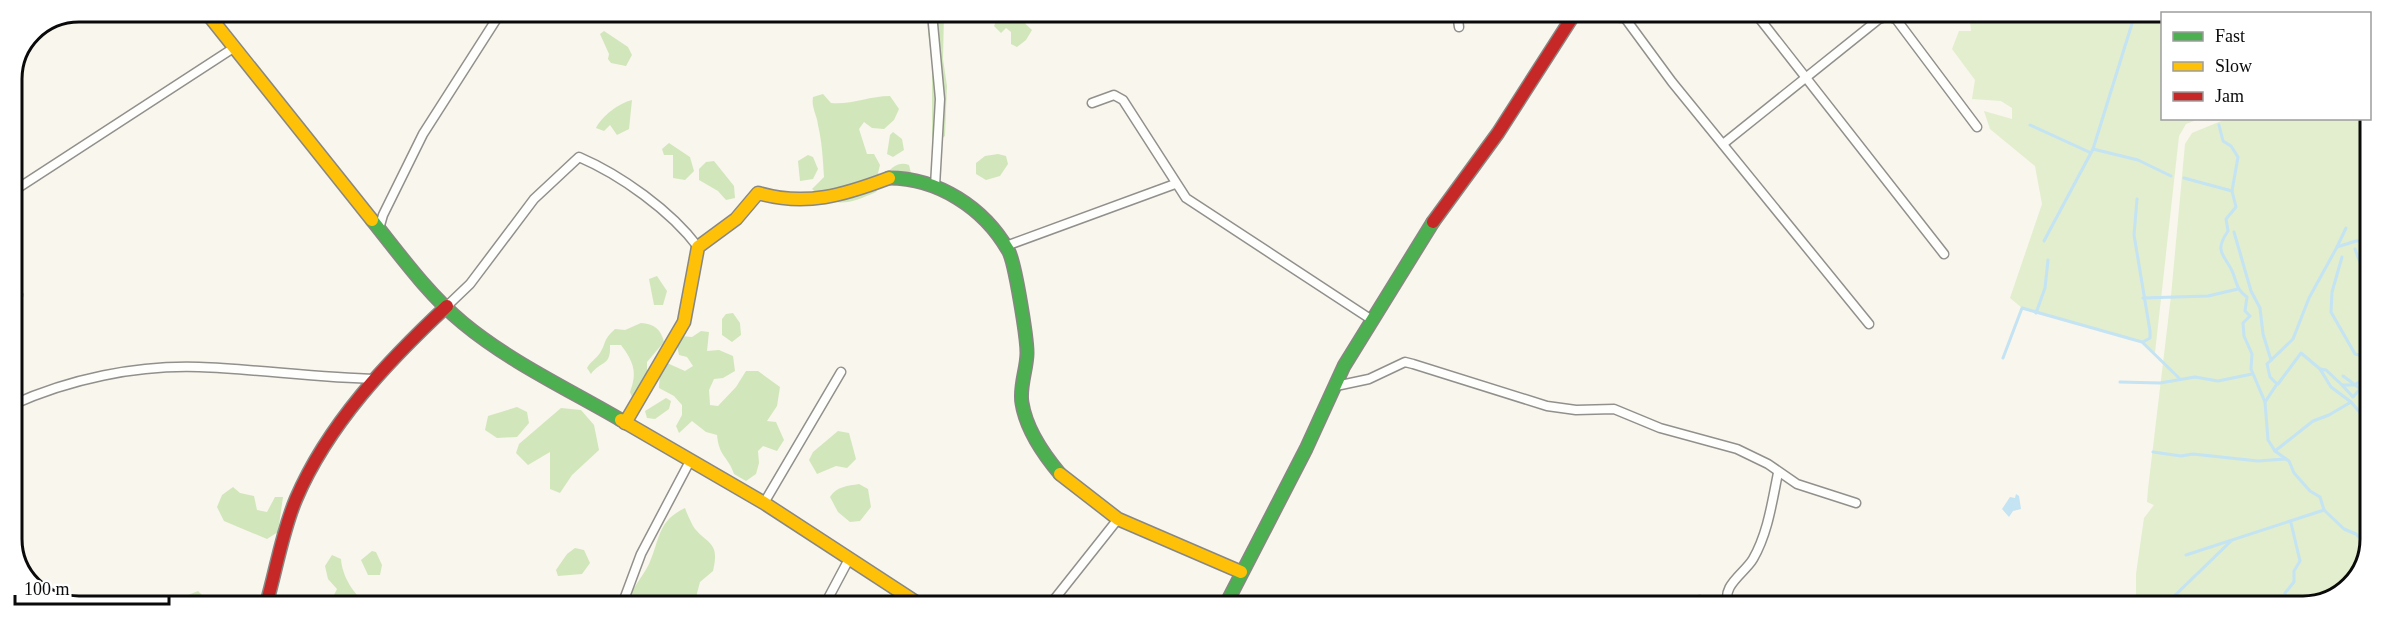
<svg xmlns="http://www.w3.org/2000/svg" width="2383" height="619" font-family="Georgia,serif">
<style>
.green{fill:#e2eecd}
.forest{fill:#d2e6bb}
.water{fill:#c4e3f3}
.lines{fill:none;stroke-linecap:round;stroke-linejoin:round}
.stream{stroke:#c4e3f3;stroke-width:3}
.street-casing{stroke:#92908c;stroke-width:11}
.fast-casing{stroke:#888783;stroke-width:15}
.slow-casing{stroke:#888783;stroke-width:15}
.jam-casing{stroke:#888783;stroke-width:15}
.street{stroke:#fefefc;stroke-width:8}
.fast{stroke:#4caf50;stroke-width:12}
.slow{stroke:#ffc107;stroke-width:12}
.jam{stroke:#c62828;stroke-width:12}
.rim{fill:none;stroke:#0a0a0a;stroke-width:3}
</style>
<rect width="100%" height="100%" fill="#f9f6ed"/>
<g class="green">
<polygon points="1969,14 2162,14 2162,118 2199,119 2186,124 2179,136 2155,353 2142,342 2022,308 2010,298 2042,204 2035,166 1990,129 1984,111 2012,119 2012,108 2001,101 1972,99 1975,80 1952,49 1959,31 1971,31"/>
<polygon points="2370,72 2371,75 2369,556 2345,593 2303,607 2136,607 2136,574 2144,518 2154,505 2147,502 2148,489 2171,296 2185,144 2192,133 2226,119 2370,118"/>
</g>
<g class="forest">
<polygon points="926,13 944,13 943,59 947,86 945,136 934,145 932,139 932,66"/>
<polygon points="1000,13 1014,13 1032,30 1026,40 1017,47 1011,44 1011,32 1006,28 1001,33 994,26"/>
<polygon points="604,31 628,47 632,55 626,66 611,63 608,59 609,54 600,34"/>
<path d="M 823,94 L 831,103 C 851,105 869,96 890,96 L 899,109 L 894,120 L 884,129 L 872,128 L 864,122 L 859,129 L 867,154 L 874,154 L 880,165 L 878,173 L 884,177 C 891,168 898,161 909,165 L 911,173 L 898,184 L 880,185 L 876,192 C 851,203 835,210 812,189 L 824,177 C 823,160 822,142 818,125 C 817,115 811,107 813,97 Z"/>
<path d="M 632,100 L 629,129 L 617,135 L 610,125 L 604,131 L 596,128 C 602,116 619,103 632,100 Z"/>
<polygon points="893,132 902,139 904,150 893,157 887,154 890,135"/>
<polygon points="669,143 690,157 694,171 685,180 673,178 673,155 664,155 662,149"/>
<polygon points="998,154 1006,156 1008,164 1000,176 986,180 976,174 976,163 985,156"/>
<polygon points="808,155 813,157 818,169 813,179 800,181 798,161"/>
<polygon points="714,161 734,186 735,198 726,200 718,191 699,180 699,169 706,162"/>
<polygon points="657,276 667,291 663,305 654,305 649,279"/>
<polygon points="733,313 740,323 741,335 732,342 722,335 722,319 726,314"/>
<path d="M 641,323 C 654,324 661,329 664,342 L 647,362 L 647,375 L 632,397 L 630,392 C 638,372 633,361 621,345 L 610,345 C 611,367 601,360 591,374 L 587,368 C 591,361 596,359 600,353 C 607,342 602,341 615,329 L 625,330 Z"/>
<path d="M 701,331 L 709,332 L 707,351 L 719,350 L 733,356 L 735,371 L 723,378 L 714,379 L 709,390 L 710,405 L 718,406 L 736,387 L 746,371 L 758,371 L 780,387 L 777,406 L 767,421 L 776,422 L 784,440 L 777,451 L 763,446 L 758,451 L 759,463 L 756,474 L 746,481 L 734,474 C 728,456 719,457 717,435 L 706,432 L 692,421 L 679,433 L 676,426 L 682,415 L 682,405 L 674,396 L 659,388 L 660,372 L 667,363 L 685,371 L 693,366 L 687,357 L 679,355 L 677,345 L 681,336 L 692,337 Z"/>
<polygon points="666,398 671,401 669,409 655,419 647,418 645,411"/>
<polygon points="517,407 527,412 529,423 517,437 497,438 485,430 488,416"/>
<polygon points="561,408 581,410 594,425 599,450 572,475 560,493 550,489 550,452 528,465 516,453 519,444"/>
<polygon points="838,431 849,433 856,459 847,468 836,466 817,474 809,460 813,452"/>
<path d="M 859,484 L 868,489 L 871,507 L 860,521 L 850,522 L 838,512 L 830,497 C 837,486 848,486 859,484 Z"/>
<polygon points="233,487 240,493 254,496 257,510 267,512 275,497 283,497 278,532 267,539 224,521 217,507 222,495"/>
<path d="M 685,508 C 687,514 690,520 693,526 C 705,544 721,540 713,571 L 700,582 L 696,597 L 687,601 L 686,605 L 627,605 C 630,590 642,578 649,564 C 660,540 657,521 685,508 Z"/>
<polygon points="575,548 584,550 590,563 582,574 558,576 556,570 567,554"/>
<polygon points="372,551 376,552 382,565 380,575 368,575 361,560"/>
<path d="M 332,555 L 341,559 C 342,576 354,596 369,605 L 329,605 L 337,589 L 328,579 L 325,566 Z"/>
<polygon points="198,591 208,601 204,605 183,605 181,598"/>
<polygon points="1699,594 1728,604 1728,606 1692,606"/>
</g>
<polygon class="water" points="2016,494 2019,496 2021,509 2013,511 2009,517 2002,509 2010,497 2015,498"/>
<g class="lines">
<g class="stream">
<polyline points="2135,14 2093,149 2138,160 2171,176"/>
<polyline points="2030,125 2089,152"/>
<path d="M 2219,125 L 2223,141 L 2231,146 L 2238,157 L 2232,191 L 2236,207 L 2226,219 L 2228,231 C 2213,253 2225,254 2233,273 C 2237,284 2237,290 2247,297 L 2245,311 L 2250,316 L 2243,323 L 2244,336 L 2252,354 L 2251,369 L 2265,402 L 2268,440 L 2275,451 L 2289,461 L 2294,473 L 2310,491 L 2320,497 L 2324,510 L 2344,529 L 2356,534 L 2369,548"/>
<polyline points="2184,178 2232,191"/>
<polyline points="2137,199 2134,235 2150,331 2150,338 2143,342"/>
<polyline points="2234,232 2251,291 2260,308 2263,334 2271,360"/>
<polyline points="2044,241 2093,149"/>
<polyline points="2337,247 2346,228"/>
<polyline points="2355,249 2370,289"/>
<polyline points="2342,257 2332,292 2331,312 2355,354 2370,357"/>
<polyline points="2143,298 2208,296 2238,289"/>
<polyline points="2036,313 2045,288 2048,260"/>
<polyline points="2003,358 2022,308 2142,342 2179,378"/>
<polyline points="2320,369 2326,370 2342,385 2354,385 2370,376"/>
<polyline points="2343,376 2369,395"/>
<polyline points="2120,382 2160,383 2195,377 2218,381 2252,374"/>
<polyline points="2278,384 2301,353 2320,369 2331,387 2351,402"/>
<polyline points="2342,385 2353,397 2360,389 2369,386"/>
<polyline points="2265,402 2277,384 2270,377 2267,364 2293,339 2309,298 2337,247 2356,241 2370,241"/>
<polyline points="2275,451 2313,421 2329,415 2351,402 2369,423"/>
<polyline points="2153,452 2181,456 2193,454 2258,461 2285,459"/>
<polyline points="2186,555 2324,510"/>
<polyline points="2285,593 2294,582 2294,571 2300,561 2291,523"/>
<polyline points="2163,607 2231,541"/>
</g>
<defs>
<g id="street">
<polyline points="932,13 940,99 935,186"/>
<polyline points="1457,13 1459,27"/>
<polyline points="1622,14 1672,82 1869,324"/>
<polyline points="1756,14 1944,254"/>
<polyline points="1575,15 1626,18"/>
<polyline points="1092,103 1114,95 1123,100 1186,198 1372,320"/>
<polyline points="1723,144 1879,19 1888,16 1896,19 1977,127"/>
<polyline points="12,192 235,47"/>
<polyline points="379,229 383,215 423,134 501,12"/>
<polyline points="1006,246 1175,184"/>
<polyline points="12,284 18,295"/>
<path d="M 447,306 L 470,284 L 534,199 L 579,157 C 621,175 671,211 698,247"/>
<polyline points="1336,386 1369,379 1405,362 1413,364 1547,406 1576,410 1614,409 1660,428 1737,449 1768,464 1797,484 1856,503"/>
<path d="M 12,405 C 69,379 136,365 199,367 C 258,369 317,378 377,379"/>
<polyline points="764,503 841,372"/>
<polyline points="622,605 641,554 690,461"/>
<polyline points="824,606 849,559"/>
<polyline points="1049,606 1118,519"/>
<path d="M 1729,606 C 1720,586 1744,574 1753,559 C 1768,533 1772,502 1778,473"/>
</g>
<g id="fast">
<path d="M 889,178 C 938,178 984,208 1008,250 C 1015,261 1027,338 1027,353 C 1027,369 1019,387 1022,403 C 1026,429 1044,455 1060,474"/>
<path d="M 372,220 C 400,255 428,294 463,323 C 510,362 568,389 621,420"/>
<polyline points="1225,606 1306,449 1344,366 1433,222"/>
</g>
<g id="slow">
<polyline points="206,12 372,220"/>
<polyline points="621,420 764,503 922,606"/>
<path d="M 625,423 L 684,322 L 698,247 L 736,219 L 758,193 C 806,207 844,195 889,178"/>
<polyline points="1060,474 1118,519 1241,572"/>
</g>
<g id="jam">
<polyline points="1433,222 1498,133 1575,13"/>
<path d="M 266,605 C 276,571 282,532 296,499 C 328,424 388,361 447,306"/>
</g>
</defs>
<use href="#street" class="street-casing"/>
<use href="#fast" class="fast-casing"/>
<use href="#slow" class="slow-casing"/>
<use href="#jam" class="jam-casing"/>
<use href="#street" class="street"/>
<use href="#fast" class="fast"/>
<use href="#slow" class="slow"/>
<use href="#jam" class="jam"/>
</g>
<path d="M0 0H2383V619H0ZM79 22H2303A57 57 0 0 1 2360 79V539A57 57 0 0 1 2303 596H79A57 57 0 0 1 22 539V79A57 57 0 0 1 79 22Z" fill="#fff" fill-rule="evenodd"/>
<path class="rim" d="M79 22H2303A57 57 0 0 1 2360 79V539A57 57 0 0 1 2303 596H79A57 57 0 0 1 22 539V79A57 57 0 0 1 79 22Z"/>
<rect x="2161" y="12" width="210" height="108" fill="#ffffff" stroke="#9d9d9d" stroke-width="1.5"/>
<rect x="2173" y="32" width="30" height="9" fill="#4caf50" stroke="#9d9d9d" stroke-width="1.5"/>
<text x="2215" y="42" font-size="18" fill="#0a0a0a">Fast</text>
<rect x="2173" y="62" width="30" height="9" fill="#ffc107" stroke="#9d9d9d" stroke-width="1.5"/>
<text x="2215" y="72" font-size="18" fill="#0a0a0a">Slow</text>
<rect x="2173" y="92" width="30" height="9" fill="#c62828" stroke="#9d9d9d" stroke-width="1.5"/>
<text x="2215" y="102" font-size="18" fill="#0a0a0a">Jam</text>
<path d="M15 595v9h154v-9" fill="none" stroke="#0a0a0a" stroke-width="3"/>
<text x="24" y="595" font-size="18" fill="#0a0a0a" stroke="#ffffff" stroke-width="4.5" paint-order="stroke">100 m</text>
</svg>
